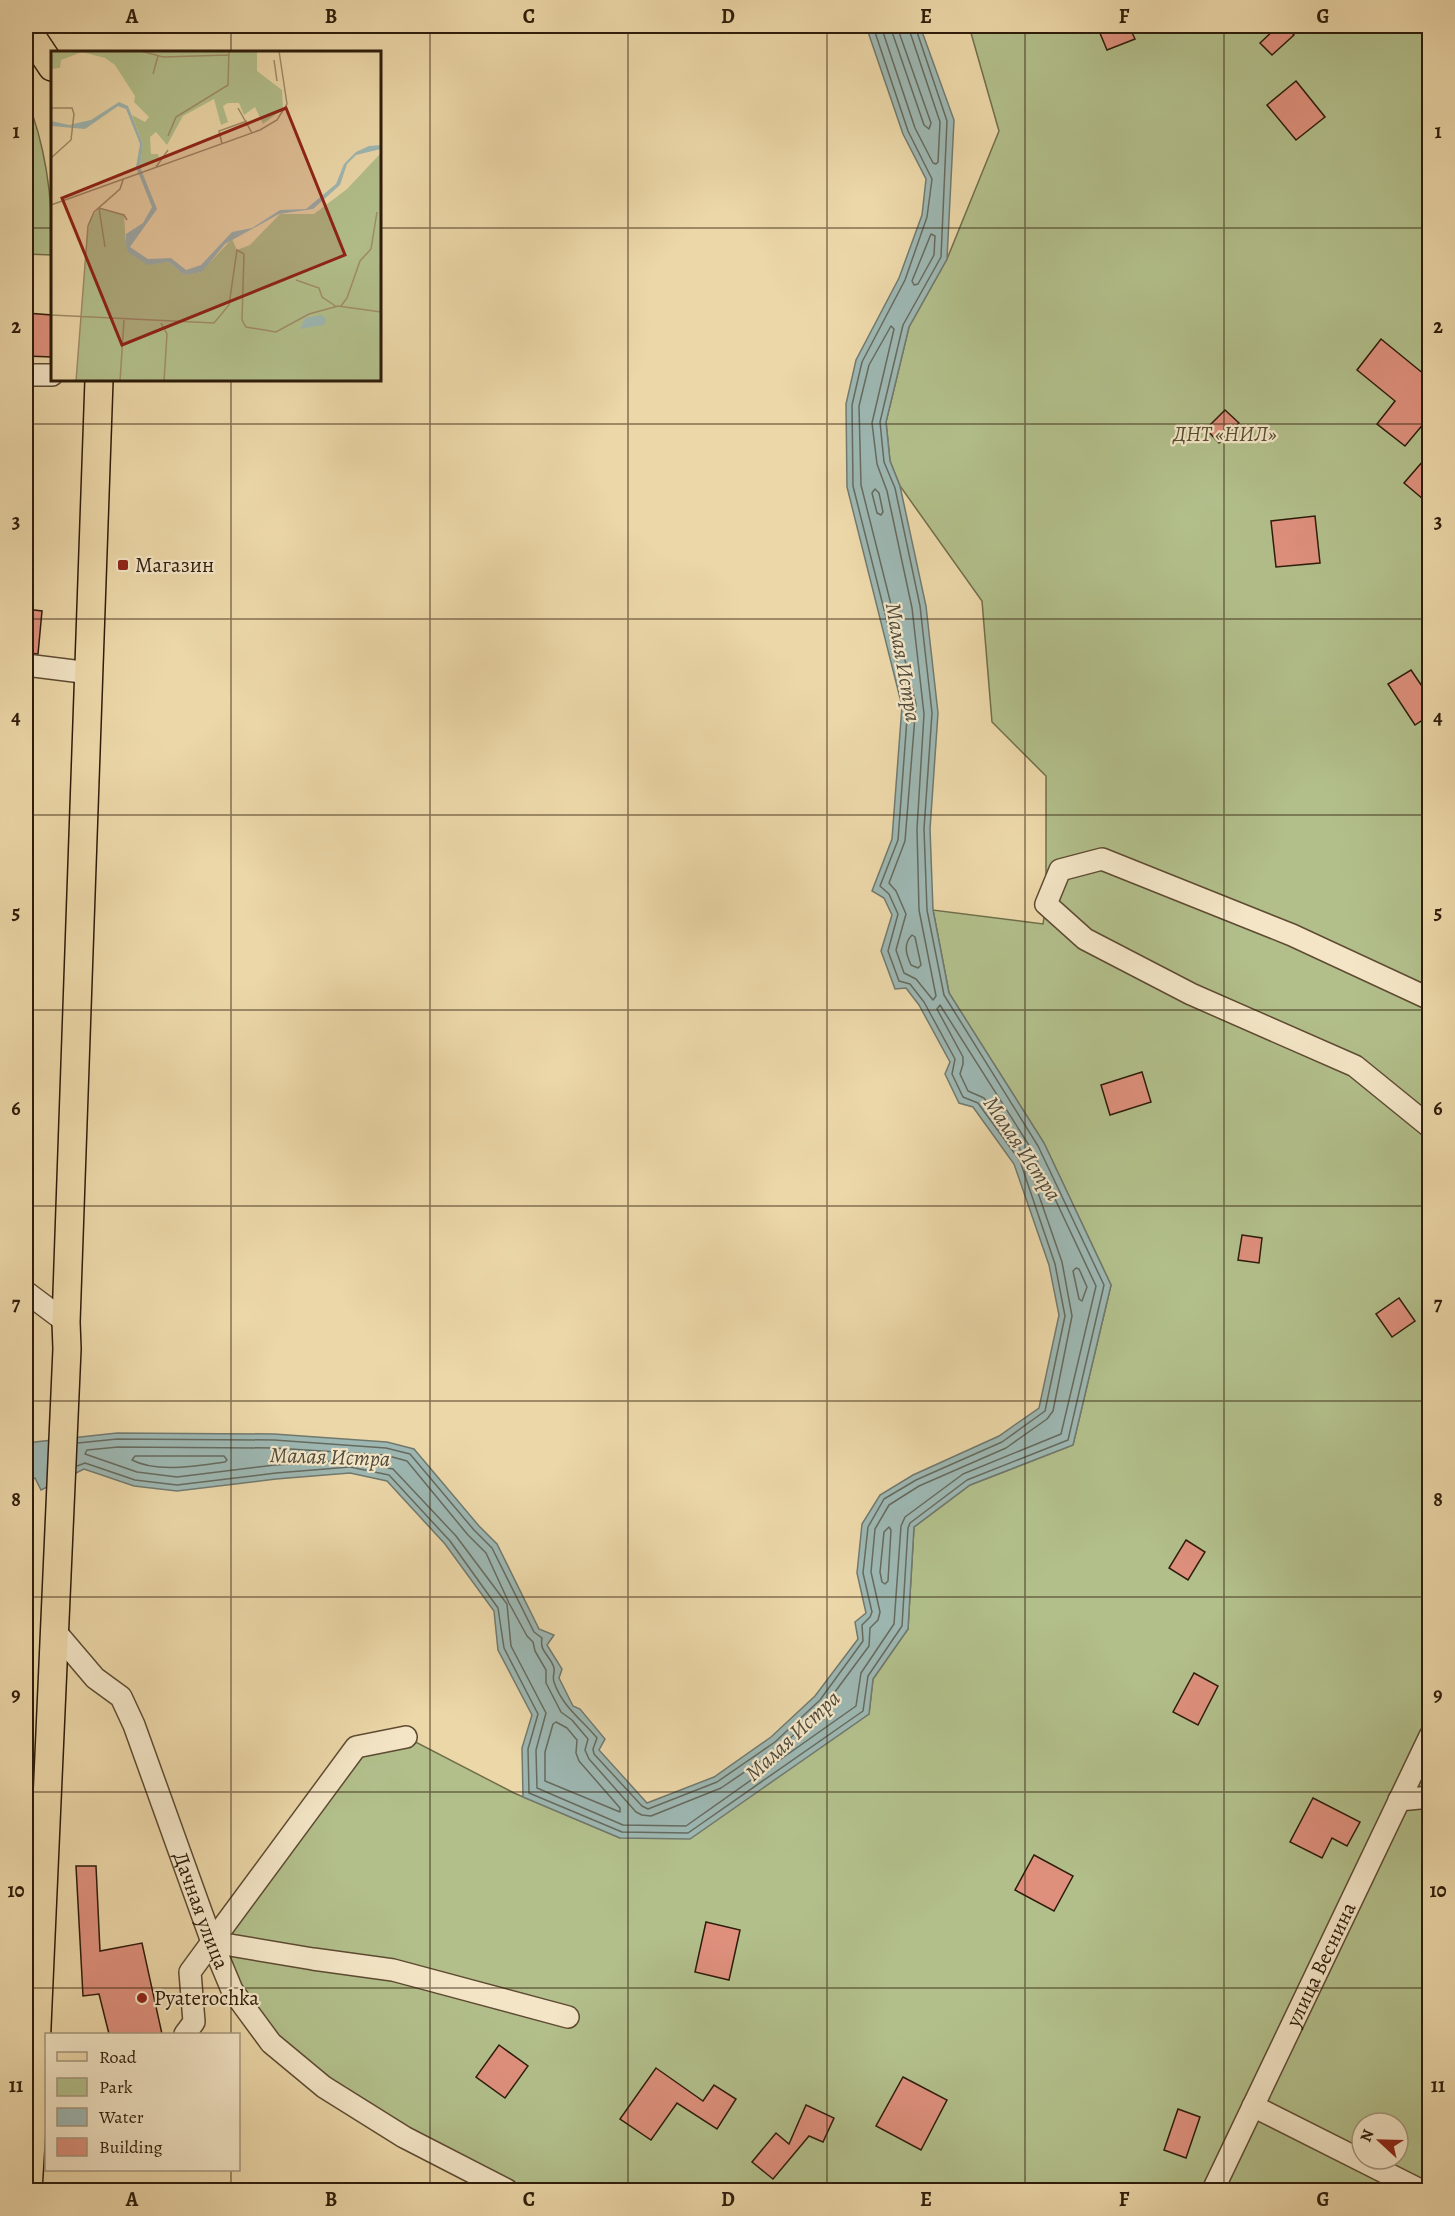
<svg xmlns="http://www.w3.org/2000/svg" width="1455" height="2216" font-family="Alegreya,serif">
<style>
.green{fill:#b2bf8b;stroke:#706e4a;stroke-width:1.5;fill-rule:evenodd}
.water{fill:#9db7b2;stroke:#71796f;stroke-width:1.5}
.lines{fill:none;stroke-linecap:round;stroke-linejoin:round}
.shore{stroke:#666a5e;stroke-width:1.5}
.building{fill:#de907d;stroke:#2e1c0a;stroke-width:1.5}
.minor-casing{stroke:#5e4b32;stroke-width:24}
.major-casing{stroke:#2e1c0a;stroke-width:30}
.minor{stroke:#f3e5c6;stroke-width:21}
.major{stroke:#ecd7a8;stroke-width:27}
.grid{fill:none;stroke:#2e1c0a;stroke-width:1.5;stroke-opacity:0.55}
.poi-dot{fill:#8f2418;stroke:#f3e5c6;stroke-width:2}
.labels{text-anchor:middle;stroke-width:4.5;stroke-linejoin:round;paint-order:stroke}
.park-label{font-size:21px;font-style:italic;fill:#564d31;stroke:#f3e5c6}
.poi-label{font-size:21px;fill:#2e1c0a;stroke:#f3e5c6;text-anchor:start}
.street-label{font-size:21px;fill:#2e1c0a;stroke:#f3e5c6}
.water-label{font-size:22px;font-style:italic;fill:#4f4a3c;stroke:#f3e5c6}
.inset-road{fill:none;stroke:#a08c69;stroke-width:1.5}
.view{fill:#8f2418;fill-opacity:0.15;stroke:#8f2418;stroke-width:3}
.inset-edge{fill:none;stroke:#2e1c0a;stroke-width:3}
.neatline{fill:none;stroke:#2e1c0a;stroke-width:2}
.grid-label{font-size:20px;text-anchor:middle;font-weight:bold;fill:#2e1c0a}
</style>
<rect width="100%" height="100%" fill="#ecd7a8"/>
<filter id="stains"><feTurbulence type="fractalNoise" baseFrequency=".00333" numOctaves="4"/><feColorMatrix values="0 0 0 0 .2 0 0 0 0 .09 0 0 0 0 .02 0 0 0 .5 -.17"/></filter>
<radialGradient id="worn" r=".72"><stop offset=".6" stop-color="#630" stop-opacity="0"/><stop offset="1" stop-color="#630" stop-opacity=".3"/></radialGradient>
<g class="green">
<path d="M 969,26 L 1429,26 L 1429,2190 L 507,2190 L 271,2043 L 212,1942 L 356,1747 L 406,1737 L 514,1793 L 620,1838 L 869,1714 L 873,1679 L 908,1629 L 914,1527 L 970,1485 L 1073,1445 L 1111,1285 L 1044,1143 L 949,993 L 933,910 L 1043,924 L 1046,904 L 1046,776 L 992,722 L 982,601 L 900,486 L 890,461 L 886,422 L 909,327 L 947,259 L 999,131 ZM 1362,2123 L 1398,2123 L 1398,2159 L 1362,2159 Z"/>
<path d="M 26,97 C 46,146 53,202 52,255 L 26,254 Z"/>
</g>
<polygon class="water" points="866,26 920,26 954,120 947,259 909,327 886,422 890,461 900,486 926,606 938,713 930,829 933,910 949,993 1044,1143 1111,1285 1073,1445 970,1485 914,1527 908,1629 873,1679 869,1714 690,1839 620,1838 523,1797 522,1748 532,1715 498,1650 494,1611 445,1544 387,1481 350,1473 276,1479 177,1491 134,1486 84,1469 41,1490 35,1478 26,1484 26,1443 117,1433 274,1434 387,1442 414,1449 479,1526 497,1544 539,1629 554,1635 547,1645 562,1669 559,1678 573,1706 580,1709 605,1739 599,1750 647,1803 714,1777 771,1737 815,1696 858,1639 855,1622 866,1613 857,1573 862,1524 880,1495 913,1475 999,1436 1039,1408 1059,1315 1049,1265 1014,1164 973,1107 959,1103 945,1074 950,1062 919,1005 906,988 895,989 881,951 892,915 884,898 872,891 892,839 902,706 847,487 846,404 856,360 899,278 922,215 926,179 903,134"/>
<g class="lines">
<g class="shore">
<polyline points="881,26 915,128 933,163 936,164 938,162 940,122 908,26"/>
<polyline points="890,26 924,125 929,129 931,123 900,35 899,26"/>
<polygon points="931,234 935,236 934,255 918,284 914,285 912,281"/>
<polygon points="891,326 894,329 872,423 877,464 887,491 912,608 924,714 917,829 919,910 936,996 933,1000 916,979 904,973 896,950 906,914 896,891 889,883 905,841 916,704 861,485 859,406 869,365"/>
<polygon points="875,489 879,493 883,512 881,515 877,513 872,493"/>
<path d="M 912,935 L 915,937 L 921,965 L 918,968 L 911,965 C 906,954 903,944 912,935 Z"/>
<polygon points="940,1005 1032,1150 1096,1286 1061,1434 963,1474 905,1517 901,1526 894,1624 861,1673 856,1706 686,1826 623,1825 537,1788 536,1750 546,1713 511,1646 507,1604 456,1536 393,1469 349,1460 275,1465 177,1477 137,1472 85,1454 87,1450 118,1447 274,1448 385,1455 407,1461 468,1535 486,1553 509,1603 527,1636 533,1642 535,1651 546,1670 546,1683 561,1712 572,1720 588,1739 585,1750 589,1759 636,1812 642,1815 651,1816 721,1788 780,1748 826,1704 869,1646 870,1628 878,1620 880,1612 871,1572 875,1529 889,1505 919,1486 1006,1448 1047,1419 1053,1411 1072,1316 1062,1262 1026,1158 984,1098 968,1091 960,1074 963,1064 963,1057 937,1009"/>
<polygon points="1076,1268 1079,1269 1087,1287 1082,1301 1079,1299 1073,1271"/>
<path d="M 78,1443 L 117,1439 L 274,1440 L 386,1448 L 410,1454 L 474,1530 L 492,1548 L 534,1632 L 542,1638 C 539,1652 551,1656 554,1668 C 555,1673 552,1676 554,1682 C 562,1706 581,1719 597,1738 L 593,1749 L 594,1754 L 642,1806 L 648,1809 L 717,1782 L 775,1742 L 820,1700 L 863,1641 L 862,1625 L 870,1617 L 872,1612 L 863,1573 L 868,1527 L 884,1499 L 916,1480 L 1002,1442 L 1045,1411 L 1065,1316 L 1055,1264 L 1020,1161 L 978,1103 L 963,1097 L 952,1074 L 955,1059 L 924,1002 L 910,984 L 899,981 L 888,951 L 898,914 L 889,894 L 880,886 L 898,840 L 908,705 L 853,486 L 852,405 L 862,362 L 905,280 L 927,217 L 932,179 L 908,131 L 873,26"/>
<path d="M 135,1456 L 224,1456 L 227,1460 L 225,1462 C 198,1466 156,1473 132,1460 Z"/>
<polyline points="77,1466 85,1463 135,1480 177,1485 276,1473 350,1467 389,1475 450,1541 498,1608 504,1648 538,1714 528,1749 529,1793 622,1832 688,1833 863,1711 868,1676 902,1626 908,1528 910,1523 967,1480 1068,1440 1104,1285 1038,1146 944,995 927,910 924,829 932,713 920,606 895,488 884,462 880,422 903,325 941,257 947,121 915,26"/>
<polygon points="889,1527 891,1530 888,1581 885,1584 882,1582 880,1572 884,1532"/>
<polygon points="556,1722 567,1728 577,1740 576,1753 579,1761 620,1808 620,1812 545,1781 545,1752 553,1724"/>
</g>
</g>
<g class="building">
<polygon points="1097,26 1129,26 1135,39 1107,50"/>
<polygon points="1278,26 1285,26 1294,35 1272,55 1260,43"/>
<polygon points="1296,81 1325,117 1296,140 1267,105"/>
<polygon points="26,313 52,315 52,357 26,356"/>
<polygon points="1381,339 1430,379 1430,416 1405,446 1377,424 1395,401 1357,370"/>
<polygon points="1225,410 1239,423 1219,443 1206,429"/>
<polygon points="1430,453 1430,505 1404,483"/>
<polygon points="1315,516 1320,563 1276,567 1271,521"/>
<polygon points="26,609 42,611 38,654 26,653"/>
<polygon points="1411,670 1430,698 1430,715 1415,725 1388,684"/>
<polygon points="1142,1072 1151,1102 1110,1115 1101,1085"/>
<polygon points="1242,1235 1262,1238 1259,1263 1238,1260"/>
<polygon points="1399,1298 1415,1321 1392,1337 1376,1314"/>
<polygon points="1186,1540 1205,1552 1188,1580 1169,1568"/>
<polygon points="1194,1673 1218,1686 1198,1725 1173,1712"/>
<polygon points="1313,1798 1360,1822 1347,1846 1332,1838 1322,1858 1290,1842"/>
<polygon points="1034,1855 1073,1876 1054,1911 1015,1890"/>
<polygon points="76,1866 96,1866 100,1951 142,1943 162,2034 109,2034 99,1994 83,1996"/>
<polygon points="706,1922 740,1930 729,1980 695,1972"/>
<polygon points="499,2045 528,2066 505,2098 476,2077"/>
<polygon points="656,2068 703,2101 714,2085 736,2099 717,2129 677,2103 651,2140 620,2119"/>
<polygon points="903,2077 947,2100 921,2150 876,2126"/>
<polygon points="806,2105 834,2118 823,2142 809,2136 773,2179 752,2162 776,2133 789,2144"/>
<polygon points="1178,2109 1200,2117 1186,2158 1164,2150"/>
</g>
<g class="lines">
<defs>
<g id="minor">
<polyline points="26,375 52,375"/>
<polyline points="26,665 90,673"/>
<polyline points="1430,999 1292,935 1102,859 1060,870 1046,904 1085,939 1191,994 1355,1066 1430,1127"/>
<polyline points="26,1292 66,1322"/>
<path id="s1" d="M 55,1631 L 95,1678 L 121,1697 L 134,1725 L 212,1942 L 232,1990 L 271,2043 L 324,2087 L 404,2137 L 507,2190"/>
<polyline points="406,1737 356,1747 212,1942 313,1959 393,1970 568,2017"/>
<polyline points="1399,1800 1430,1797"/>
<polyline points="185,2034 194,2022 190,1972 212,1942"/>
<polyline points="1253,2106 1420,2190"/>
<path id="s2" d="M 1213,2190 L 1430,1736"/>
</g>
<g id="major">
<polyline points="26,28 52,67"/>
<polyline points="28,2190 34,2094 67,1349 66,1322 99,380"/>
</g>
</defs>
<use href="#minor" class="minor-casing"/>
<use href="#major" class="major-casing"/>
<use href="#minor" class="minor"/>
<use href="#major" class="major"/>
</g>
<path class="grid" d="M 231,26 L 231,52M 430,26 L 430,2190M 628,26 L 628,2190M 827,26 L 827,2190M 1025,26 L 1025,2190M 1224,26 L 1224,2190M 26,228 L 52,228M 380,228 L 1430,228M 231,380 L 231,2034M 26,424 L 1430,424M 26,619 L 1430,619M 26,815 L 1430,815M 26,1010 L 1430,1010M 26,1206 L 1430,1206M 26,1401 L 1430,1401M 26,1597 L 1430,1597M 26,1792 L 1430,1792M 26,1988 L 1430,1988M 231,2170 L 231,2190"/>
<g class="poi-dot">
<rect x="117" y="559" width="12" height="12" rx="3"/>
<circle cx="142" cy="1998" r="6"/>
</g>
<g class="labels">
<g class="park-label">
<text x="1225" y="441">ДНТ «НИЛ»</text>
</g>
<g class="poi-label">
<text x="135" y="572">Магазин</text>
<text x="154" y="2005">Pyaterochka</text>
</g>
<g class="street-label">
<text dy="7" stroke="none"><textPath href="#s1" startOffset="322">Дачная улица</textPath></text>
<text dy="7" stroke="none"><textPath href="#s2" startOffset="250">улица Веснина</textPath></text>
</g>
<g class="water-label">
<text transform="translate(904 662) rotate(80)" y="8">Малая Истра</text>
<text transform="translate(1023 1148) rotate(56)" y="8">Малая Истра</text>
<text transform="translate(330 1456) rotate(2)" y="8">Малая Истра</text>
<text transform="translate(792 1735) rotate(-43)" y="8">Малая Истра</text>
</g>
</g>
<g transform="translate(51 51)">
<rect width="330" height="330" fill="#ecd7a8"/>
<path d="M 0,0 L 206,0 L 206,20 L 231,39 L 232,58 L 212,73 L 204,56 L 193,64 L 188,52 L 177,52 L 172,55 L 177,71 L 170,74 L 163,48 L 132,65 L 116,94 L 105,81 L 99,86 L 100,103 L 107,103 L 108,106 L 89,116 L 92,93 L 81,64 L 94,71 L 98,66 L 83,51 L 84,45 L 64,14 L 54,7 L 31,1 L 10,9 L 9,17 L 0,18 ZM 330,102 L 330,330 L 25,330 L 36,185 L 40,167 L 48,157 L 73,164 L 75,194 L 101,213 L 118,211 L 133,224 L 150,221 L 181,188 L 186,199 L 199,194 L 229,163 L 263,163 L 296,138 Z" fill="#b2bf8b"/>
<path d="M 68,51 L 77,55 L 92,93 L 89,116 L 106,158 L 79,196 L 97,208 L 120,207 L 135,219 L 150,214 L 181,181 L 201,177 L 229,159 L 255,158 L 285,133 L 293,113 L 305,101 L 318,95 L 330,94 L 330,98 L 305,104 L 296,113 L 289,134 L 262,158 L 228,163 L 174,193 L 151,221 L 133,224 L 118,211 L 97,214 L 77,201 L 75,194 L 75,183 L 92,172 L 101,156 L 85,116 L 89,93 L 75,58 L 67,55 L 34,78 L 0,75 L 0,70 L 18,74 L 40,69 ZM 271,264 L 275,268 L 273,274 L 249,278 L 254,267 Z" fill="#9db7b2"/>
<path class="inset-road" d="M 90,0 L 112,6 L 178,4M 223,9 L 226,30M 102,23 L 107,5M 0,57 L 21,57 L 23,63 L 20,89 L 0,107M 187,57 L 201,82M 117,85 L 125,66 L 177,34 L 178,0M 171,93 L 168,80 L 196,70M 105,116 L 117,99M 0,154 L 209,79 L 226,69 L 236,53 L 228,0M 54,196 L 48,157 L 73,164 L 76,169M 245,229 L 268,237 L 271,246 L 286,256M 290,255 L 296,247 L 309,210 L 320,198 L 326,161M 0,264 L 163,272 L 178,254 L 186,199 L 193,203 L 191,269 L 195,276 L 225,281 L 258,263 L 287,255 L 330,261M 110,272 L 116,283 L 113,330M 25,330 L 37,175 L 43,161 L 69,138 L 72,129M 69,330 L 73,269"/>
<path class="view" d="M 235,57 L 294,204 L 71,294 L 11,147 Z"/>
<rect width="330" height="330" class="inset-edge"/>
</g>
<rect width="1455" height="2216" fill="none" stroke="#ecd7a8" stroke-width="66"/>
<rect x="45" y="2033" width="195" height="138" fill="#f3e5c6" stroke="#a4957b" stroke-width="1.5"/>
<rect x="57" y="2052" width="30" height="9" fill="#ecd7a8" stroke="#a4957b" stroke-width="1.5"/>
<text x="99" y="2063" font-size="18" fill="#2e1c0a">Road</text>
<rect x="57" y="2078" width="30" height="18" fill="#b2bf8b" stroke="#a4957b" stroke-width="1.5"/>
<text x="99" y="2093" font-size="18" fill="#2e1c0a">Park</text>
<rect x="57" y="2108" width="30" height="18" fill="#9db7b2" stroke="#a4957b" stroke-width="1.5"/>
<text x="99" y="2123" font-size="18" fill="#2e1c0a">Water</text>
<rect x="57" y="2138" width="30" height="18" fill="#de907d" stroke="#a4957b" stroke-width="1.5"/>
<text x="99" y="2153" font-size="18" fill="#2e1c0a">Building</text>
<g transform="translate(1380 2141) rotate(292)"><circle r="28" fill="#f3e5c6" stroke="#a4957b" stroke-width="1.5"/>
<path d="M0-4.5L10 22L0 15L-10 22Z" fill="#8f2418"/>
<text y="-9" font-size="16" font-weight="bold" text-anchor="middle" fill="#2e1c0a">N</text>
</g>
<rect x="33" y="33" width="1389" height="2150" class="neatline"/>
<g class="grid-label">
<text x="132" y="23">A</text>
<text x="331" y="23">B</text>
<text x="529" y="23">C</text>
<text x="728" y="23">D</text>
<text x="926" y="23">E</text>
<text x="1124" y="23">F</text>
<text x="1323" y="23">G</text>
<text x="16" y="138">1</text>
<text x="1438" y="138">1</text>
<text x="16" y="333">2</text>
<text x="1438" y="333">2</text>
<text x="16" y="528">3</text>
<text x="1438" y="528">3</text>
<text x="16" y="724">4</text>
<text x="1438" y="724">4</text>
<text x="16" y="919">5</text>
<text x="1438" y="919">5</text>
<text x="16" y="1115">6</text>
<text x="1438" y="1115">6</text>
<text x="16" y="1310">7</text>
<text x="1438" y="1310">7</text>
<text x="16" y="1506">8</text>
<text x="1438" y="1506">8</text>
<text x="16" y="1701">9</text>
<text x="1438" y="1701">9</text>
<text x="16" y="1897">10</text>
<text x="1438" y="1897">10</text>
<text x="16" y="2092">11</text>
<text x="1438" y="2092">11</text>
<text x="132" y="2206">A</text>
<text x="331" y="2206">B</text>
<text x="529" y="2206">C</text>
<text x="728" y="2206">D</text>
<text x="926" y="2206">E</text>
<text x="1124" y="2206">F</text>
<text x="1323" y="2206">G</text>
</g>
<rect width="100%" height="100%" filter="url(#stains)"/>
<rect width="100%" height="100%" fill="url(#worn)"/>
</svg>
